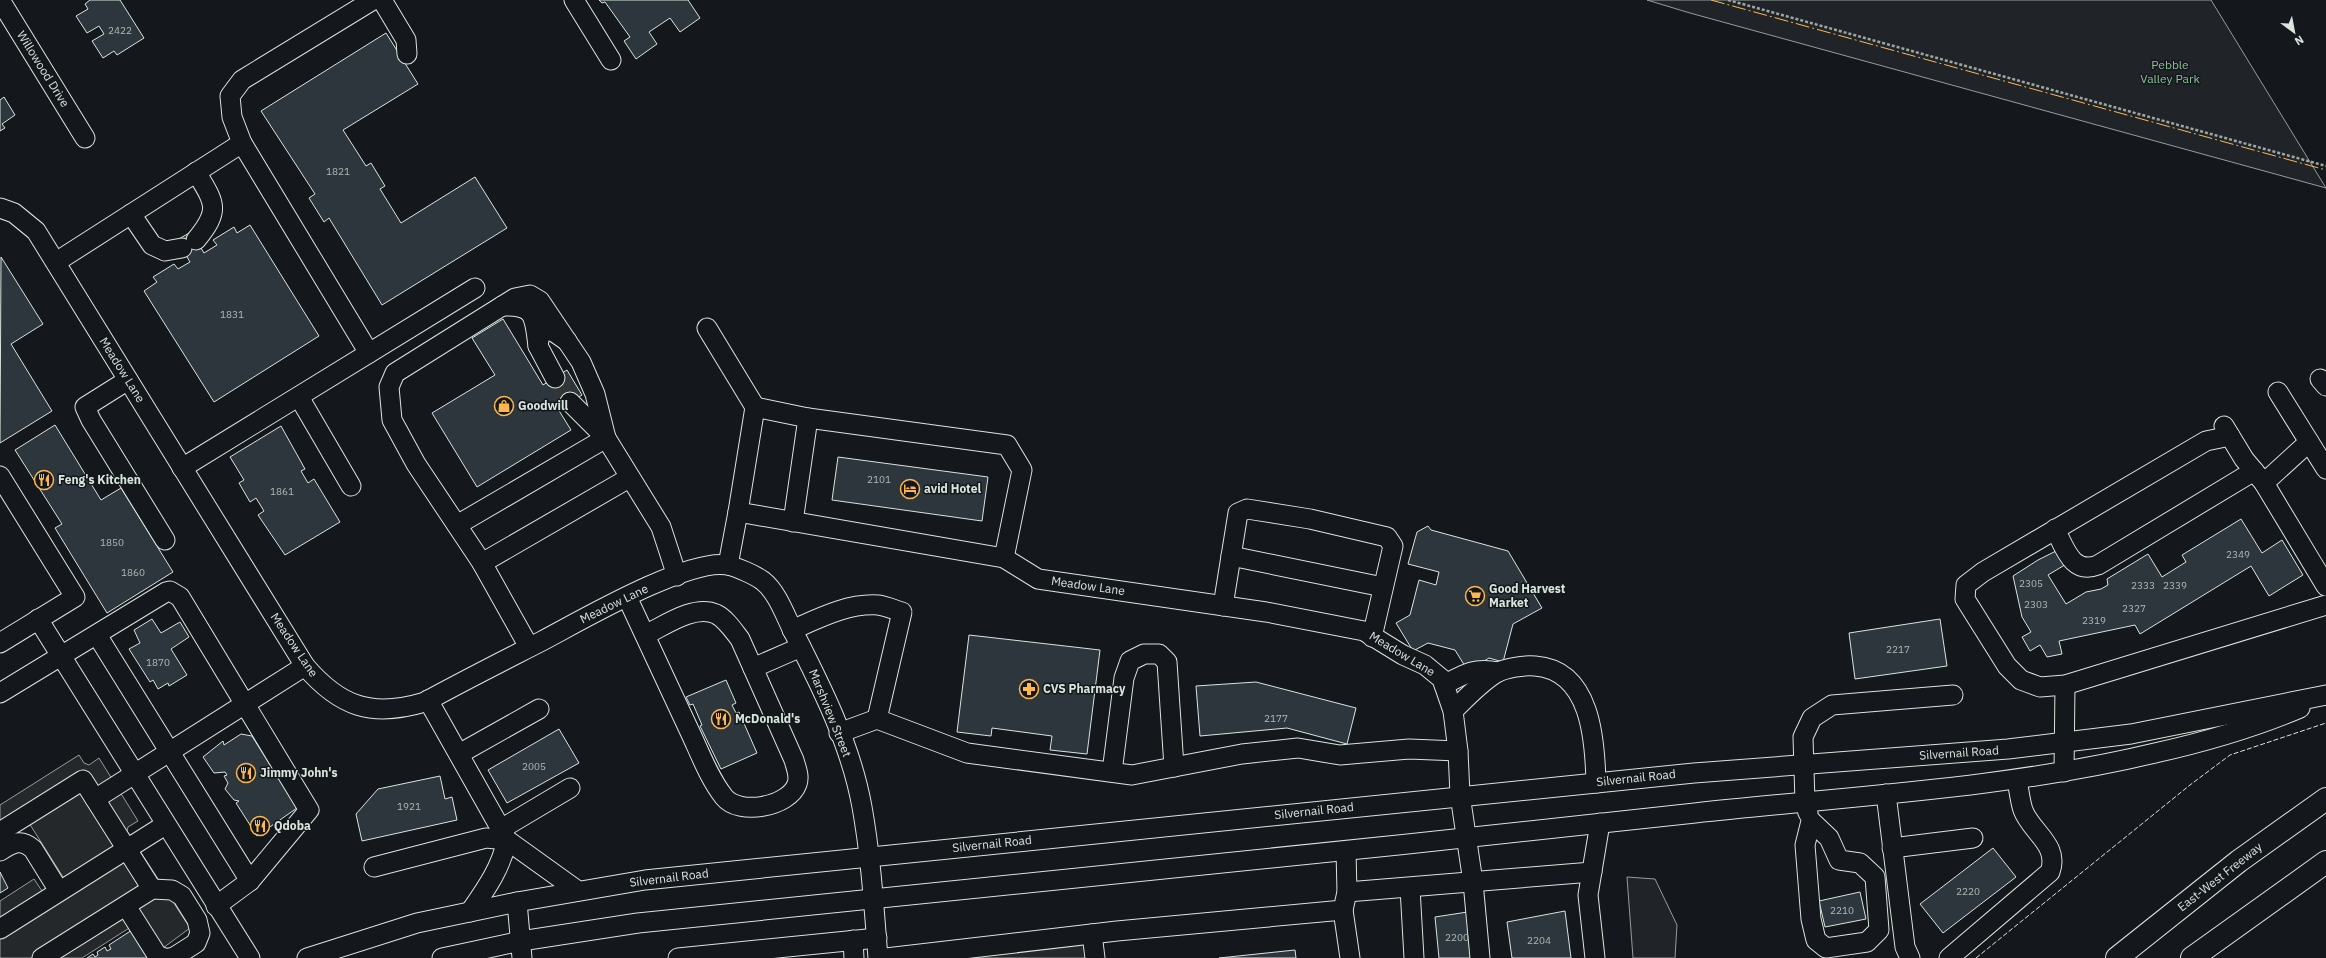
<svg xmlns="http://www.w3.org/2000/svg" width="2326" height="958" font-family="'IBM Plex Sans',sans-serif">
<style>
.green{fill:#202428;stroke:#939e99}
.parking{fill:#24282b;stroke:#939e99}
.building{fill:#2c363c;stroke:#d8e6dc}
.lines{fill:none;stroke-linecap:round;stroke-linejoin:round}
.minor-tunnel{stroke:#313739;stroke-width:19;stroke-dasharray:19 10;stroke-linecap:butt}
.minor-casing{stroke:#d8e6dc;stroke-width:21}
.highway-casing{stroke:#d8e6dc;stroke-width:24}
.path{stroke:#9da8a2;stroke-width:2.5;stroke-dasharray:3 2;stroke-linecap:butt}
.minor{stroke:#14181c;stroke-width:19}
.highway{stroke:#14181c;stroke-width:22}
.fence{stroke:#d8e6dc;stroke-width:1;stroke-dasharray:5 2;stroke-linecap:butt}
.power{stroke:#ffb74d;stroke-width:1;stroke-dasharray:14 3 2 3;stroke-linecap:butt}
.labels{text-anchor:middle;stroke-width:3;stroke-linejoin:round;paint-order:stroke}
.number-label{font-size:10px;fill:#adbab4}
.park-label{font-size:12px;fill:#8ac095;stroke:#14181c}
.street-label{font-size:12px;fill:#d8e6dc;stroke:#14181c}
.poi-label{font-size:12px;font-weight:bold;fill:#d8e6dc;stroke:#14181c;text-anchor:start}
</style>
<rect width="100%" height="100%" fill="#14181c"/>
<g class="green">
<polygon points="1647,0 2211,0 2326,188 1690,13"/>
<polygon points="1627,877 1655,879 1677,925 1675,958 1633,958"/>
</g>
<g class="parking">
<polygon points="79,755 84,763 89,765 99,758 138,821 128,827 127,831 190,928 163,948 145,918 82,958 0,958 0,901 34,879 42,891 63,877 29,823 0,824 0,805"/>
<polygon points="1092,934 1095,958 886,958"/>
</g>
<g class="building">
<polygon points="90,0 120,0 144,38 117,55 114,51 103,58 92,41 104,34 99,26 87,33 76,16 88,9 85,4"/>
<polygon points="599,0 688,0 700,18 680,32 670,18 649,32 657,44 636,59 624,41 630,37 605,2 602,3"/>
<polygon points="386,33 418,84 343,130 366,166 371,163 385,186 380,189 401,223 475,177 507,228 382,305 329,218 324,222 309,198 315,194 261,111"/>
<polygon points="4,97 15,115 2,124 5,128 0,131 0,100"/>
<polygon points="250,225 319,336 214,402 144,291 157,282 153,277 174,264 178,269 190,262 177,240 191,232 204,253 217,245 213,240 234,227 237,233"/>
<polygon points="1,257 43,324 11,344 52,411 0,443"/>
<polygon points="503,319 543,385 567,370 582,395 558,409 571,430 477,487 432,413 495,375 472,338"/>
<polygon points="55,425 101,500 121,488 173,572 107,613 55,528 62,524 15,450"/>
<polygon points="281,426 305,469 301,471 308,483 314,479 340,522 285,555 258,515 264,511 256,498 250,502 239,483 244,480 230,457"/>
<polygon points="838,457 988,477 982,521 832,500"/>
<polygon points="2241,519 2262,553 2282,540 2303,575 2269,596 2251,566 2140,634 2135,625 2059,641 2062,654 2047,657 2040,645 2030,651 2022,637 2031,632 2022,617 2013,576 2038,560 2060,549 2068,563 2048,575 2066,604 2086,592 2101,589 2108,585 2107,579 2148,554 2162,577 2186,562 2182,555"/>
<polygon points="1428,526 1431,530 1508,551 1542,608 1513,624 1503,662 1489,658 1468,671 1455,650 1428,643 1413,651 1396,623 1410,615 1419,580 1436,585 1439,572 1408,564 1417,532"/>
<polygon points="152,619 161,633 180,622 189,637 171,649 187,675 169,686 168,683 158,689 153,680 150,682 129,649 140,643 134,630"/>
<polygon points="1940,619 1947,666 1855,679 1849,633"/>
<polygon points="969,635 1100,650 1087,754 1050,750 1052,736 992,728 991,736 957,732"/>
<polygon points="726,680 736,703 732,705 736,713 739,712 757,753 721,769 700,726 702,725 693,704 690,705 686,697"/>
<polygon points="1256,682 1356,708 1347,744 1287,728 1200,736 1196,686"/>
<polygon points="559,729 579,763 507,803 488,770"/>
<polygon points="241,734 252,736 297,808 257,836 236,803 239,801 234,800 225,789 228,783 224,776 227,775 225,772 214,773 203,757 223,741 224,745"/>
<polygon points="440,776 445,799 452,797 457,820 362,841 356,814 378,789"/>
<polygon points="1993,848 2016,877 1943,933 1920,904"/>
<polygon points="0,872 8,888 0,893"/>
<polygon points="1860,892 1866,919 1825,927 1819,901"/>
<polygon points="1474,911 1479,958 1439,958 1435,917"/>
<polygon points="1565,911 1571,958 1512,958 1507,922"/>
<polygon points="132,930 149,958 87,958 93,954 95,957 98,955 97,952 105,947 107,951 111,949 109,945"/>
<polygon points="1295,950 1296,958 1219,958"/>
</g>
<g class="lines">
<polyline class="minor-tunnel" points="555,378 570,402"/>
<defs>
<g id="minor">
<polyline points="0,0 85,138"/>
<polyline points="382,0 406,40 407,54"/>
<polyline points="574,0 611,60"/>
<path d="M 196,172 C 215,203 221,210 196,240"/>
<path d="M 0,208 L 14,213 L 36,231 L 305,666 C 340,707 372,718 425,702 C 463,681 503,661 542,641 C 580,621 688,558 727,565 C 737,567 755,575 763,581 C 777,592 785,615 793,631 C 821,686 851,745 862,807 C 871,857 874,908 878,958"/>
<polyline points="131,214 152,245 165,251 182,248"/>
<polyline points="56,262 242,143"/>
<path d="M 502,306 C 536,305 534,316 538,346"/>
<polyline points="707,328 755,407"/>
<polyline points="369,353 242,143 232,117 230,96 242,80 373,0"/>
<polyline points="555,378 538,346 540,334 546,330 554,332 567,341"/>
<polyline points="2320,379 2326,386"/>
<polyline points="128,380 85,407 91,420 165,540"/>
<polyline points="2278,392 2326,469"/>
<polyline points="299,397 351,486"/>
<polyline points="570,402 606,438 661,527 677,576"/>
<polyline points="808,418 1007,445 1022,470 1004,558"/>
<polyline points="2224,426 2244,459 2264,483 2326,586"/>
<polyline points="2230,436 2206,441 1983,572 1966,585 1965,599 2007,666 2021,680 2040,687 2065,685 2326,605"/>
<polyline points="182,468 475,288"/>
<polyline points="0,476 75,597 0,643"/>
<polyline points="2264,483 2309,442"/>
<polyline points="738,512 755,407 808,418 793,522"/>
<polyline points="457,525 606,438"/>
<path d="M 2055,529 C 2065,548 2072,575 2098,565 L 2254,471"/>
<polyline points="1231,556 1383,587"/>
<polyline points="482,563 629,478"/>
<polyline points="728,565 738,512 1004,558 1038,579 1266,612 1364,631 1403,655 1425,665 1442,679 1453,711 1458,751 1460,795 1473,882 1480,958"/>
<path d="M 627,597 C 648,642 669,687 690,732 C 700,753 709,778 724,797 C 739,816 789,807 797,784 C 800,776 796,768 794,760 L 740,639 C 733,630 726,619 716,614 C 694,604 664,626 645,635"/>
<polyline points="1223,606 1238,513 1247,509 1310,519 1387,537 1393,546 1372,637"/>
<polyline points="38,619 250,958"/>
<path d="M 792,630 C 819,618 848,603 878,605 C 886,606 895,610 902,612 L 877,719"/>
<polyline points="97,635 250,881"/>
<polyline points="529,647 482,563 416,464 392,420 389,387 395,373 515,298 530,295 540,301 581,362 595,394 606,438"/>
<polyline points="753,668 801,647"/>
<path d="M 1444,685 C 1464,674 1475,667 1498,672"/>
<polyline points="0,693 166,592 170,591 180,597 309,810 250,881 216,906"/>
<polyline points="428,700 507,840 578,891"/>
<path d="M 1453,711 C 1466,698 1480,683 1496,673 C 1506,668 1524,665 1535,666 C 1591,670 1595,740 1596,783"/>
<polyline points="839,733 877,719 967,753 1132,775 1242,754 1298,748 1340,755 1409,749 1458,751"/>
<polyline points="459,754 539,709"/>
<polyline points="1112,772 1124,678 1130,661 1144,654 1159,654 1167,662 1174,767"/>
<polyline points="2064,772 2065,685"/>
<polyline points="1886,794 1905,947 1910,958"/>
<polyline points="95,799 305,666"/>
<polyline points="1808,813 1805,802 1803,737 1812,718 1832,705 1953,695"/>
<polygon points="1811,821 1829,838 1839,860 1860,863 1875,877 1879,930 1867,942 1826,948 1816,940 1811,919 1805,845"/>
<polyline points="501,829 570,788"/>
<polyline points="0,832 83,780 152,889"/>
<polyline points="1892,848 1973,838"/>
<path d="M 0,851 C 12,843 21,838 33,849 L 59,891"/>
<polyline points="374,867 486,838 507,840"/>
<polyline points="1410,888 1414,958"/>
<polyline points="1347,892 1592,872"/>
<polyline points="517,902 522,958"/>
<polyline points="126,906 157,955 164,958"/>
<polyline points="1343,910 1350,958"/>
<path d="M 470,912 C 486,889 501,868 507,840"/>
<polyline points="0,929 165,825"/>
<polyline points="1092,934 1095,958"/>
<polyline points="853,940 854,958"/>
<polyline points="42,958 152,889 172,890 182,896 197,920 200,933 196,943 174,957 169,958"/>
<polyline points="307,958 417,923 517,902 645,880 1694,773 2008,749 2131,734 2326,695"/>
<path d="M 442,958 L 521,941 L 638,923 C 991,887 1343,852 1695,813 C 1849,796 2004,789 2155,753 C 2204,742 2253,728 2300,708"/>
<polyline points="678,958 877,938"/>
<polyline points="886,958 1117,931 1343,910 1347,892 1346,851"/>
<polyline points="1595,958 1588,895 1600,823"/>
<path d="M 1949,958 L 2050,872 C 2060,845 2031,832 2023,810 C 2020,801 2019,790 2017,780"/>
</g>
<g id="highway">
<polyline points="2117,958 2239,861 2326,799"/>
<polyline points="2192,958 2326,862"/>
</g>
</defs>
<use href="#minor" class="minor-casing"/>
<use href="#highway" class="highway-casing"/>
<polyline class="path" points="1728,0 2326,166"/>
<use href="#minor" class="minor"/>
<use href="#highway" class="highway"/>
<polyline class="fence" points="1976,958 2190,785 2230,755 2326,723"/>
<polyline class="power" points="1711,0 2326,170"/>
</g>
<defs>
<symbol id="shop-ring" viewBox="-11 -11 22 22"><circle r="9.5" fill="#14181c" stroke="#ffb74d" stroke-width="1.5"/><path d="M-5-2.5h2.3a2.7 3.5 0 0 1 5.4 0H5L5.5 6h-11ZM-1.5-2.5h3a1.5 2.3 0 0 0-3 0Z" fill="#ffb74d"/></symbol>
<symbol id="restaurant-ring" viewBox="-11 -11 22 22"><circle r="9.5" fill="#14181c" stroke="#ffb74d" stroke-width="1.5"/><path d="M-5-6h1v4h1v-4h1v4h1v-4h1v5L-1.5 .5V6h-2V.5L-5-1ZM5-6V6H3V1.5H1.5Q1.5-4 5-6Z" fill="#ffb74d"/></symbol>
<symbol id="hotel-ring" viewBox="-11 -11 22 22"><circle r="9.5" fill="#14181c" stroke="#ffb74d" stroke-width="1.5"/><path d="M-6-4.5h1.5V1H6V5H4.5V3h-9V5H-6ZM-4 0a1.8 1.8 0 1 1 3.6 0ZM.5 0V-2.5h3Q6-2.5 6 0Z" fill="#ffb74d"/></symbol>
<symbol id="supermarket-ring" viewBox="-11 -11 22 22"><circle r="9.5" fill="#14181c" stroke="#ffb74d" stroke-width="1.5"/><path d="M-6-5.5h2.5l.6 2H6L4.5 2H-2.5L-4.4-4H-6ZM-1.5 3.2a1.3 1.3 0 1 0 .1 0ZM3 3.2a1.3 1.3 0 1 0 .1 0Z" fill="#ffb74d"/></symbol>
<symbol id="pharmacy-ring" viewBox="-11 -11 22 22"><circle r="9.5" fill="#14181c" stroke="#ffb74d" stroke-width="1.5"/><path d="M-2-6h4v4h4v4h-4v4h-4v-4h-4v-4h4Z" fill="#ffb74d"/></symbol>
</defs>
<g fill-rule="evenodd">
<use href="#shop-ring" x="493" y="395" width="22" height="22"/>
<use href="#restaurant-ring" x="33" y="469" width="22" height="22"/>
<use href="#hotel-ring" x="899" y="478" width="22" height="22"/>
<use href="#supermarket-ring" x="1464" y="585" width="22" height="22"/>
<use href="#pharmacy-ring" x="1018" y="678" width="22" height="22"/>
<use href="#restaurant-ring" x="710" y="708" width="22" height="22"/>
<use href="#restaurant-ring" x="235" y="762" width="22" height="22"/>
<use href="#restaurant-ring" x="249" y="815" width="22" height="22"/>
</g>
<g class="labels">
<g class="number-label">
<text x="120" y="34">2422</text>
<text x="338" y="175">1821</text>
<text x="232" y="318">1831</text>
<text x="879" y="483">2101</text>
<text x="282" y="495">1861</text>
<text x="112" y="546">1850</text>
<text x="2238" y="558">2349</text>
<text x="133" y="576">1860</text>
<text x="2031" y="587">2305</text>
<text x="2143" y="589">2333</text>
<text x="2175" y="589">2339</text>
<text x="2036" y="608">2303</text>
<text x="2134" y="612">2327</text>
<text x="2094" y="624">2319</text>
<text x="1898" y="653">2217</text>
<text x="158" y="666">1870</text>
<text x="1276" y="722">2177</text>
<text x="534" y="770">2005</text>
<text x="409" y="810">1921</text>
<text x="1968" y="895">2220</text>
<text x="1842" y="914">2210</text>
<text x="1457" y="941">2200</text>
<text x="1539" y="944">2204</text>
</g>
<g class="park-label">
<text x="2170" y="69">Pebble<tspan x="2170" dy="14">Valley Park</tspan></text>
</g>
<g class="street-label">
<text transform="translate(43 69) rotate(58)" y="4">Willowood Drive</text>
<text transform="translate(122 370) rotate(58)" y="4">Meadow Lane</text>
<text transform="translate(1088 586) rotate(8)" y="4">Meadow Lane</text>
<text transform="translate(614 604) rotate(-26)" y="4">Meadow Lane</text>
<text transform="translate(294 645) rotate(56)" y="4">Meadow Lane</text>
<text transform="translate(1402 654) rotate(31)" y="4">Meadow Lane</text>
<text transform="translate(830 713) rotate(68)" y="4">Marshview Street</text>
<text transform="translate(1959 753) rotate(-4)" y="4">Silvernail Road</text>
<text transform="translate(1636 778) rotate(-6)" y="4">Silvernail Road</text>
<text transform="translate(1314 811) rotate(-6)" y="4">Silvernail Road</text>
<text transform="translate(992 844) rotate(-6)" y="4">Silvernail Road</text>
<text transform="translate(2220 877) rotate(-38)" y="4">East-West Freeway</text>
<text transform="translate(669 878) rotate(-7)" y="4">Silvernail Road</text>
</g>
<g class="poi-label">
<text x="518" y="410">Goodwill</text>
<text x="58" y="484">Feng's Kitchen</text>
<text x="924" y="493">avid Hotel</text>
<text x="1489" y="593">Good Harvest<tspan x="1489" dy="14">Market</tspan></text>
<text x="1043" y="693">CVS Pharmacy</text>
<text x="735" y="723">McDonald's</text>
<text x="260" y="777">Jimmy John's</text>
<text x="274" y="830">Qdoba</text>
</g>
</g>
<g transform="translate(2294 32) rotate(148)" stroke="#14181c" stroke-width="3" paint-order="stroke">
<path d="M0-3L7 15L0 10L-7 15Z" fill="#d8e6dc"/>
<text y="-6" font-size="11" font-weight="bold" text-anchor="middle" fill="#d8e6dc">N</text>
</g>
</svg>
